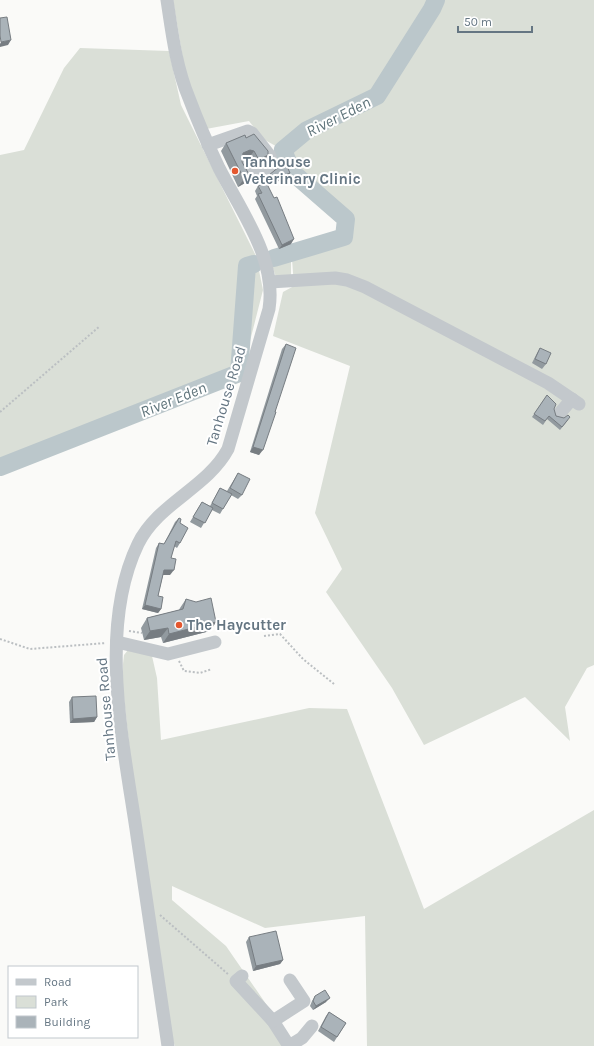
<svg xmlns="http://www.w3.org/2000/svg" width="594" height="1046" font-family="Karla,sans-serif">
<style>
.green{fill:#dadfd7}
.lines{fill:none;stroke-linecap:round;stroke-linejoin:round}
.river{stroke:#bbc7cb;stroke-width:18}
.path{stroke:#bbbfc2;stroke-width:2;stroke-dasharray:2 2;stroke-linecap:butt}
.minor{stroke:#c3c8cc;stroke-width:13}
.wall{fill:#929a9f}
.shaded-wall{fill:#777d82}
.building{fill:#aab3b9;stroke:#777d82}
.poi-dot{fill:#e4572e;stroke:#fff;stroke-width:1.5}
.labels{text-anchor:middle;stroke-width:4;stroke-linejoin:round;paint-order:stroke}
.poi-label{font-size:15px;font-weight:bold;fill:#657683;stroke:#fff;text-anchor:start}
.street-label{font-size:15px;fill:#657683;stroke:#fff}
.water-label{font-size:16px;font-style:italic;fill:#60757c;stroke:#fff}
</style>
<rect width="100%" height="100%" fill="#fafaf8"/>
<g class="green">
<polygon points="173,0 594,0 594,665 587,668 565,707 570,741 525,697 424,745 392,688 326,592 342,569 315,513 350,366 273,336 283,292 294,286 292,259 304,250 344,237 339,213 292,172 283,150 263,139 249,121 206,129 185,71"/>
<polygon points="80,48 169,51 181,105 256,256 263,290 250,341 239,373 0,467 0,155 24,150 64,68"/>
<polygon points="291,250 291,278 277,280 267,251"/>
<polygon points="128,650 152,656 157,678 161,740 309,708 347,709 424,909 594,810 594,1046 367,1046 365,916 265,928 172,886 172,900 226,946 295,1046 175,1046 172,1037 134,788 123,689 123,664 124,655"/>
</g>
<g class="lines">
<g class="river">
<polyline points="274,258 344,237 346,219 292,172 283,150 307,130 377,96 432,9 436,0"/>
<polyline points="0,467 239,373 247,266 254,264"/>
</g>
<g class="path">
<polyline points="0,412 100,326"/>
<polyline points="129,631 142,633"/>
<polyline points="264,636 280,634 303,659 334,684"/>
<polyline points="0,639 30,649 106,643"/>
<polyline points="179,661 184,671 200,673 212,669"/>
<polyline points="160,915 229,975"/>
</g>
<g class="minor">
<path d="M 167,0 C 172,33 176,67 189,98 C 198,122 208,145 219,168 C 241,211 277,259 269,309 L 228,449 C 207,488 158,503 138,544 C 97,629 124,746 137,836 C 147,906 157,976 168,1046"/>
<path d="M 208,145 L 248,131 L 252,133 L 270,156 L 271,164 C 268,172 257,176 249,176 L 244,166"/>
<polyline points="270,282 335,278 347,280 365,287 548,383 579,404"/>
<polyline points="559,414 572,399"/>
<polyline points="117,642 168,654 215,642"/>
<polyline points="242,976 236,981 273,1021 289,1046 302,1038 312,1026"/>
<polyline points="273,1021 304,1001 290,980"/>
</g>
</g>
<g class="wall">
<polygon points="246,138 263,162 254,167 248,159 244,158 243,159 242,162 245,183 238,187 221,151 226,143"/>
<polygon points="290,173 287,177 268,186 266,180 269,175"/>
<polygon points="258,186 291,244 279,249 255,199 257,196 255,191"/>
<polygon points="286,344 275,412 259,455 250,452 282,349"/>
<polygon points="540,348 546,364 542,369 532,363 537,353"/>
<polygon points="547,395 556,416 568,420 560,430 547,419 543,425 532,417"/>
<polygon points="238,473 242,495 238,499 231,495 220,514 212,510 201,528 190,522 202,502 210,506 220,488 227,491"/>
<polygon points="179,518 180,523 180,543 177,548 174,546 171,558 170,575 163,575 158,596 161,609 158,613 142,609 156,548 159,543 164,544 175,522"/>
<polygon points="186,599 216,622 210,631 163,643 161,637 144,640 141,628 147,618 179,610 180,608"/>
<polygon points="72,697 97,717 94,722 70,723 69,702"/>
<polygon points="249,937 283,960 280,964 253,971 246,942"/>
<polygon points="315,996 326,1002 313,1010 310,1006 312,1001"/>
<polygon points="329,1012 346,1023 334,1042 318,1031 326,1016"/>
</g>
<g class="shaded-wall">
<polygon points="11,40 8,45 0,47 0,44 1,42"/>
<polygon points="250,150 254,151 248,159 244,158 238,161 243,153"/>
<polygon points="268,155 263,162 254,167 259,160"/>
<polygon points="290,173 287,177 268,186 271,181"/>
<polygon points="250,176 245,183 238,187 244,179"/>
<polygon points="294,239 291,244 279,249 282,245"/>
<polygon points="253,447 263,450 259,455 250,452"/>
<polygon points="164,570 174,570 170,575 161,575"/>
<polygon points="145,605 161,609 158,613 142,609"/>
<polygon points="216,622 210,631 163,643 169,634"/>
<polygon points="168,628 161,637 144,640 150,631"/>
<polygon points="97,717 94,722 70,723 73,719"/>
<polygon points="283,960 280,964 253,971 256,966"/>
<polygon points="330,998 326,1002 313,1010 316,1006"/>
</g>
<g class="building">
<polygon points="7,17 11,40 1,42 0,35 0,18"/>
<polygon points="254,134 268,151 268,155 259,160 254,151 250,150 243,153 242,162 250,176 244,179 226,143 245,135 246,138"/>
<polygon points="285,162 290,173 271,181 269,175"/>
<polygon points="266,182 274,198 277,197 294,239 282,245 258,194 262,193 258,186"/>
<polygon points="286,344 296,348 275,412 276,412 263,450 253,447"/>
<polygon points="540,348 551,353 546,364 535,359"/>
<polygon points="547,395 556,404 554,409 556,416 564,418 568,415 570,417 562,427 549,416 545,421 534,414"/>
<polygon points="238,473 250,479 242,495 230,488"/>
<polygon points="220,488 232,494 223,509 212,503"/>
<polygon points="202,502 213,508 205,523 193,517"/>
<polygon points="179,518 181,519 180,523 188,528 180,543 176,541 171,558 176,559 174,570 164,570 158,596 163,597 161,609 145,605 159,543 164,544"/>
<polygon points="211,598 216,622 169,634 168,628 150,631 147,618 183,609 186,599 196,602"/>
<polygon points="96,696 97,717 73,719 72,697"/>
<polygon points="276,931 283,960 256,966 249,937"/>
<polygon points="325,990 330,998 316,1006 313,1001 315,996"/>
<polygon points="329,1012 346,1023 337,1037 321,1027"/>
</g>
<g class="poi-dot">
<circle cx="235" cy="171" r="4"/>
<circle cx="179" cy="625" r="4"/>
</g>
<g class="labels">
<g class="poi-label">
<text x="243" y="167">Tanhouse<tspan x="243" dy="17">Veterinary Clinic</tspan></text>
<text x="187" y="630">The Haycutter</text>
</g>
<g class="street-label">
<text transform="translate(226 396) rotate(-73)" y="5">Tanhouse Road</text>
<text transform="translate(106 709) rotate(-95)" y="5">Tanhouse Road</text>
</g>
<g class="water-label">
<text transform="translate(338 116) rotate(-27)" y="6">River Eden</text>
<text transform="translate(173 399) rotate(-22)" y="6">River Eden</text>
</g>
</g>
<rect x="8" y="966" width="130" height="72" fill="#ffffff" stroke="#c1c8cd"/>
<rect x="16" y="979" width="20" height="6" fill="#c3c8cc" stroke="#c1c8cd"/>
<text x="44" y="986" font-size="12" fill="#657683">Road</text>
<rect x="16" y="996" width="20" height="12" fill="#dadfd7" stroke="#c1c8cd"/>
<text x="44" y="1006" font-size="12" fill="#657683">Park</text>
<rect x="16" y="1016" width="20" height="12" fill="#aab3b9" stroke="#c1c8cd"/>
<text x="44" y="1026" font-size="12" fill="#657683">Building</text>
<path d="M458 26v6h74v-6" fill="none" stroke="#657683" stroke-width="2"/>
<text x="464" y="26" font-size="12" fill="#657683" stroke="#ffffff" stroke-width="3" paint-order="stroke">50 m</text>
</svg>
